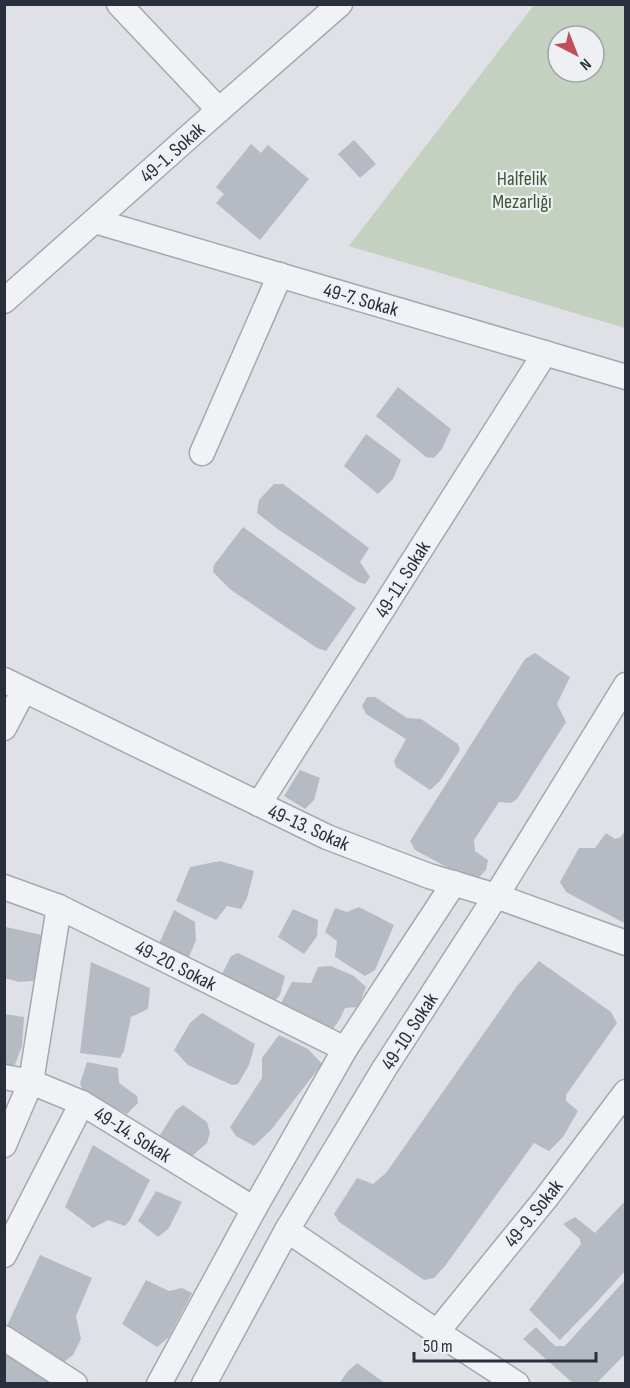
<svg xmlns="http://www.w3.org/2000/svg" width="630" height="1388" font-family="'Sofia Sans Condensed',sans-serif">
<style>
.green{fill:#c4d0c0;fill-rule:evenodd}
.building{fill:#b6bbc3}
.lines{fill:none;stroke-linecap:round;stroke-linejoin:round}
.minor-casing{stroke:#a5a8b0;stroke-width:27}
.minor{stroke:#f1f2f5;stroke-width:24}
.labels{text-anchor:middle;stroke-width:4.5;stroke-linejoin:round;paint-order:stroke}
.street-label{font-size:20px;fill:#292f3c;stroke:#eef0f4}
.park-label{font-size:20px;fill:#3c5738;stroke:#eef0f4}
</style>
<rect width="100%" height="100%" fill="#dfe1e7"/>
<path class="green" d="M 534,5 L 625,5 L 625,328 L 349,246 ZM 558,36 L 594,36 L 594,72 L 558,72 Z"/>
<g class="building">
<polygon points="354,140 376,164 360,178 338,154"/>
<polygon points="251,144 261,153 268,145 309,179 260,240 216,203 224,194 216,187"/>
<polygon points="398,387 451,429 442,449 434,458 426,457 376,416"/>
<polygon points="366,434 401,460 393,479 378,494 344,466"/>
<polygon points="274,484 283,484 369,548 360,562 370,577 365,584 358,582 279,530 257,513 259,500"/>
<polygon points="243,527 356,608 326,651 317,648 231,590 213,572 214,565"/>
<polygon points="535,653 570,677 557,704 566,722 517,799 511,803 499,802 474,840 475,851 488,860 486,870 477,879 469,879 415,850 410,841 525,659"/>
<polygon points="367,697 375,697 407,718 421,719 458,744 460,750 440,781 430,790 396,767 394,761 406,739 366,714 362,706"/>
<polygon points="300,770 320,778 314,800 305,809 284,796"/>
<polygon points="626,829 626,924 566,892 560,882 579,848 595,848 606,833 615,839 621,837"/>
<polygon points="220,861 254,871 247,898 241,909 227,906 216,920 176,901 190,867"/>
<polygon points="359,907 394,925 375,970 365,976 335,957 337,941 325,932 335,908 347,912"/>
<polygon points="293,909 318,920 317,936 304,954 278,937"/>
<polygon points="174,910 195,922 196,940 186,964 156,951"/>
<polygon points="6,927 42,935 37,977 33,981 19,982 4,978"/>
<polygon points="238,953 285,976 280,995 269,1008 218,982 231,956"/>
<polygon points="539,961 611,1012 617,1023 566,1095 566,1101 578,1111 563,1137 549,1151 534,1143 445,1266 434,1278 424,1280 339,1222 334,1214 357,1178 373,1184 386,1173 517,986"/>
<polygon points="91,962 150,988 148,1009 131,1017 124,1051 120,1058 80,1053"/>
<polygon points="331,966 354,976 366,987 358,1007 345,1008 340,1019 328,1036 279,1007 292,982 311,983 318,967"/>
<polygon points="202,1013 255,1044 249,1065 238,1084 232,1085 188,1065 174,1050 190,1023"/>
<polygon points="4,1014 24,1017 22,1046 14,1067 4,1065"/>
<polygon points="279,1035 308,1049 322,1064 271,1130 254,1146 236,1136 230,1127 262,1078 262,1058"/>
<polygon points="87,1062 118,1068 119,1083 137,1096 138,1103 127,1114 83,1092 80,1083"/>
<polygon points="183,1105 207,1122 210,1133 207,1143 190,1158 165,1143 160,1135 176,1110"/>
<polygon points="93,1145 150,1180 130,1220 125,1226 108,1220 93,1228 65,1207"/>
<polygon points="156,1191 182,1202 169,1228 158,1237 138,1221"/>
<polygon points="626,1200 626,1270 593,1306 560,1340 529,1310 581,1244 580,1239 563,1224 575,1217 595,1233"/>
<polygon points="40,1255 92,1278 76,1316 81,1339 73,1355 58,1366 5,1330"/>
<polygon points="626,1279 626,1353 596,1384 574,1384 523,1339 536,1327 555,1346 565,1346"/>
<polygon points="146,1280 169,1291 182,1288 192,1293 169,1337 157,1347 122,1324"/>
<polygon points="4,1349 50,1384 4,1384"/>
<polygon points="357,1363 386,1384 339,1384 347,1372"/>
</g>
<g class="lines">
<defs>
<g id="minor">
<polyline points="119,4 219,110"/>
<polyline points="95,221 626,377"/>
<polyline points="4,301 219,110 340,4"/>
<polyline points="202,453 280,275"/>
<polyline points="4,680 327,837 429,876 496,896 626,943"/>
<polyline points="4,728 24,690"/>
<polyline points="259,804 545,353"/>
<polyline points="4,887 59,907 345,1049"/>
<polyline points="4,1077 31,1082 82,1103 254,1209"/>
<polyline points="4,1145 31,1082 59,907"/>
<polyline points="287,1230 437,1332 517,1384"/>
<polyline points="4,1255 82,1103"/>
<polyline points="437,1332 546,1198 626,1092"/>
<polyline points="4,1338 75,1384"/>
<polyline points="159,1384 254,1209 345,1049 454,883"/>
<polyline points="204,1384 287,1230 384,1069 496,896 626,685"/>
</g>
</defs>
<use href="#minor" class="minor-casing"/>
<use href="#minor" class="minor"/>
</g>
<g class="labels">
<g class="street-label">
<text transform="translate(172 152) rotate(-42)" y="7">49-1. Sokak</text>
<text transform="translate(361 299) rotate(16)" y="7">49-7. Sokak</text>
<text transform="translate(402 579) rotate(-58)" y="7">49-11. Sokak</text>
<text transform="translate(309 827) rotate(24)" y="7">49-13. Sokak</text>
<text transform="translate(176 965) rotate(27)" y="7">49-20. Sokak</text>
<text transform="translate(409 1031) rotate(-57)" y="7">49-10. Sokak</text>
<text transform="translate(133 1134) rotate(32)" y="7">49-14. Sokak</text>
<text transform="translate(533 1213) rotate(-51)" y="7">49-9. Sokak</text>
</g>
<g class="park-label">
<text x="522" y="185">Halfelik<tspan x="522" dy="23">Mezarlığı</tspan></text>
</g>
</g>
<rect width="630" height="1388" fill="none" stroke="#292f3c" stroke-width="12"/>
<g transform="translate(576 54) rotate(138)"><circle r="28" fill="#eef0f4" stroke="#9fa3aa" stroke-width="1.5"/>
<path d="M0-4.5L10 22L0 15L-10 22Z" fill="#c24d5b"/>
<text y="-9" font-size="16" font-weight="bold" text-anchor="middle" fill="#292f3c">N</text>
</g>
<path d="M414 1352v9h182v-9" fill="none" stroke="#292f3c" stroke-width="3"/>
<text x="423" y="1352" font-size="18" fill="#292f3c" stroke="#eef0f4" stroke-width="4.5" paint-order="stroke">50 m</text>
</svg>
